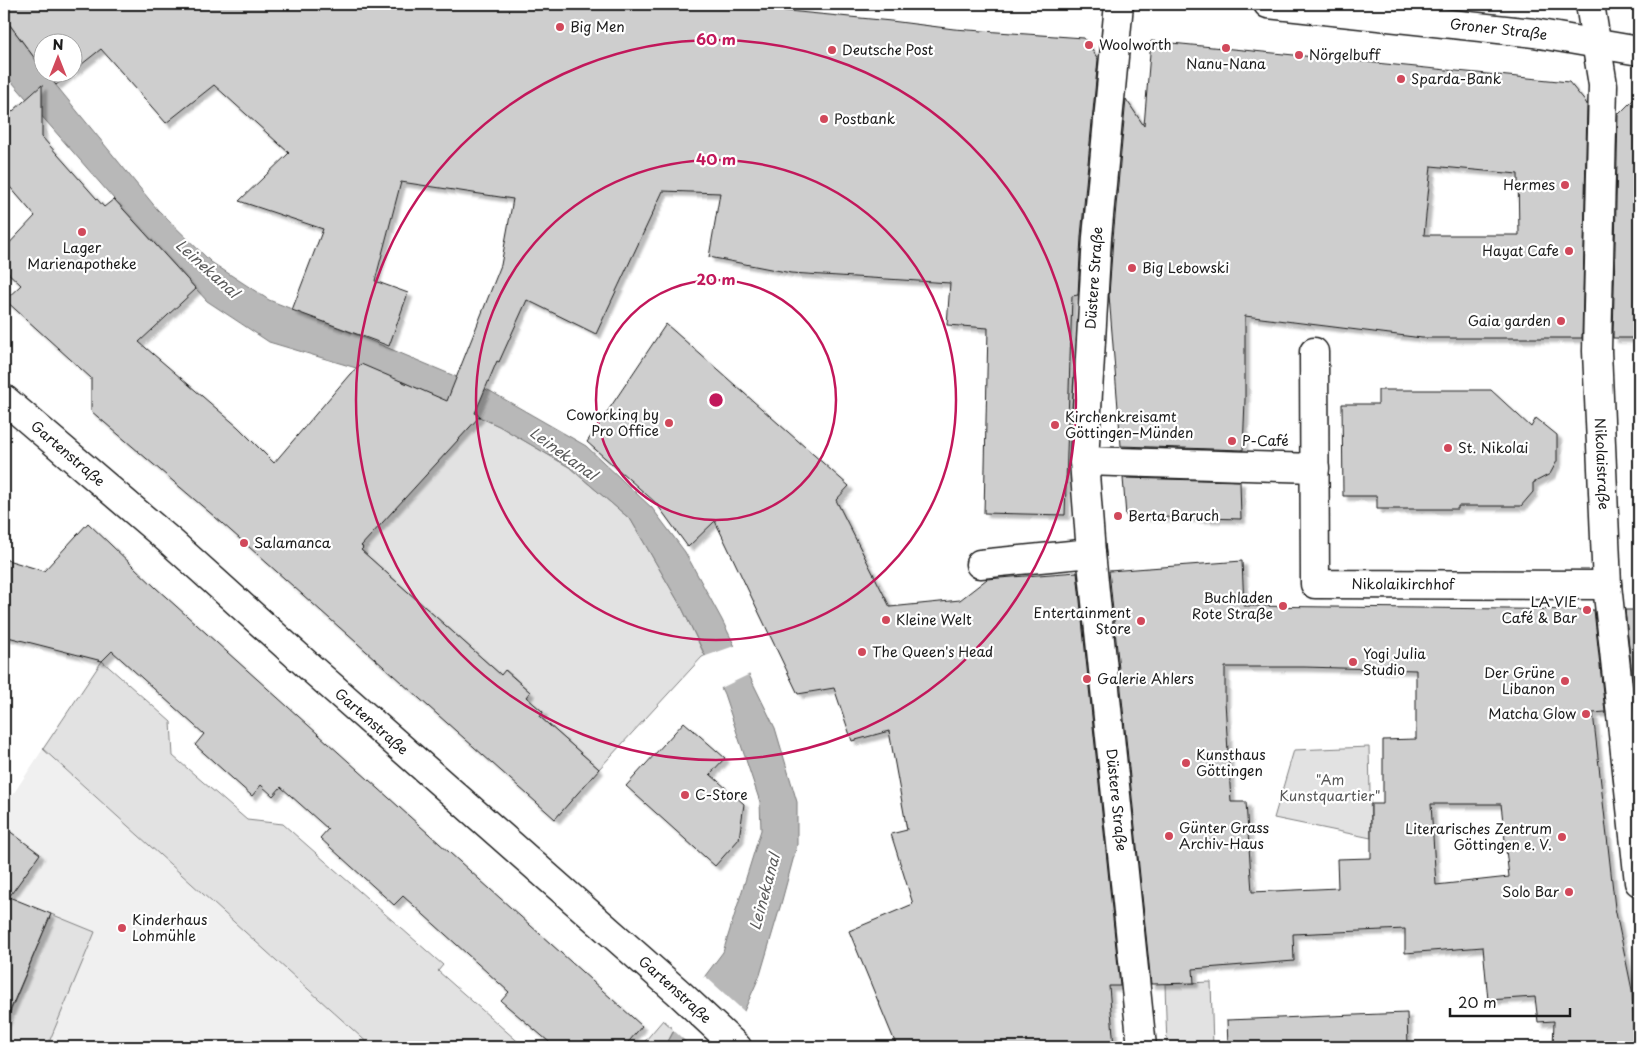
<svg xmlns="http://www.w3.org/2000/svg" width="1643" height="1051" font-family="'Playpen Sans',sans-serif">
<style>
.built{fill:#f0f0f0}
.green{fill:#e2e2e2;stroke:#7f7f7f}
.water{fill:#b8b8b8;stroke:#7a7a7a}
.pier{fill:#fff}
.building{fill:#cecece;stroke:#1c1c1c;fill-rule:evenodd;filter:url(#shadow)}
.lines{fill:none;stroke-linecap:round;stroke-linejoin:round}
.street-casing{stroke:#1c1c1c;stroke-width:31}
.street{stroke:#fff;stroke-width:28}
.ring{fill:none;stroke:#c2185b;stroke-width:2.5}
.poi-dot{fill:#d1495b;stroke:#fff;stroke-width:2}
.labels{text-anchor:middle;stroke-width:4.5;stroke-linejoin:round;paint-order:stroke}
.poi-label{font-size:14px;fill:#1c1c1c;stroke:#fff;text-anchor:start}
.street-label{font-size:14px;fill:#1c1c1c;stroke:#fff}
.park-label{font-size:14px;fill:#575757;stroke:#fff}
.water-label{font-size:15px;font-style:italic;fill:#5a5a5a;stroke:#fff}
.centre{fill:#c2185b;stroke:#fff;stroke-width:2.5}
.ring-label{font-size:15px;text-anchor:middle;font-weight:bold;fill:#c2185b;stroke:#fff;stroke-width:4.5;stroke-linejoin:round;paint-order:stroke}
</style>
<defs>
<filter id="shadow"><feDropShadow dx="4.5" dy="4.5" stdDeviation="1" flood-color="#0004"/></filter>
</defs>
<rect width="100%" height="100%" fill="#fff"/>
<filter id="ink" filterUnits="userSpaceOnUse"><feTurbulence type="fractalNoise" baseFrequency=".02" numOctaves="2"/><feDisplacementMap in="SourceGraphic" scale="10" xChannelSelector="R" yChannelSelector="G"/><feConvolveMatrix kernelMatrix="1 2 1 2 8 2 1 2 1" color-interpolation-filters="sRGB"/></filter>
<g filter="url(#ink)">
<polygon class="built" points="43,749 372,1047 4,1047 4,808"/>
<g class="green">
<polygon points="418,389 499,426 569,467 631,520 682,608 705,656 702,657 599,769 540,717 543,712 526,697 530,692 506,670 501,675 361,550 363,547 348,534"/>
<polygon points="102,661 171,722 173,756 247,820 283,824 443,965 438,971 524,1047 372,1047 43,749"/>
<polygon points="1369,747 1371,838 1274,818 1294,750"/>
<polygon points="51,914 95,932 47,1047 4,1047 4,1027"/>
<polygon points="1211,982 1213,1047 1167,1047 1165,984"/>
<polygon points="663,1020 674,1030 665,1047 640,1047"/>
</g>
<polygon class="water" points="4,17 42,68 42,72 46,73 157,209 211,262 269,300 355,334 490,391 586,446 652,508 685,552 722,620 775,728 797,802 797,845 781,904 760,975 728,1047 665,1047 705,976 723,952 761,830 760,802 724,694 682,608 631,520 569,467 499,426 403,382 269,342 207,301 114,199 5,74"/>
<g class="pier">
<polygon points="737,645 750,674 719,689 703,657"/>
<polygon points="705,976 746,1013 730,1047 692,1047 672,1029 698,983"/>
</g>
<g class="building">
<polygon points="4,4 716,4 891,21 954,29 1084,38 1098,59 1081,236 1078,295 1072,296 1065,515 984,513 988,328 947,325 950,283 791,273 709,257 720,193 663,191 596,334 527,300 499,362 497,361 475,413 480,416 361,546 363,548 361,550 501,675 505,670 530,692 526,697 543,712 540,717 599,769 555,819 222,523 91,411 91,378 5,300 21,285 4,269 4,249 35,216 4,180 4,119 42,85 42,137 104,207 114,199 196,289 139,342 238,427 274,463 350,374 361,364 447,401 501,265 513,199 401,182 375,281 408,293 389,346 292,310 323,229 239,201 289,153 214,85 166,123 101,49 72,72 72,42 42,42 42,68 4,17"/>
<path d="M 1151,41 L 1569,82 L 1587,104 L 1582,338 L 1422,338 L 1245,316 L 1245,400 L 1243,450 L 1121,446 L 1109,295 L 1113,238 L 1126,99 L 1144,126 ZM 1431,166 L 1518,174 L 1519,235 L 1424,235 Z"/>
<polygon points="46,72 72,72 56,85"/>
<polygon points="1639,94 1639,338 1613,338 1618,115"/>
<polygon points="666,324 849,486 836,500 890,607 960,600 987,579 1077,572 1120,986 1109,986 1114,1047 897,1047 849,931 913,904 891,834 907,830 889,731 852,741 834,688 798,694 715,521 688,547 656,503 587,442"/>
<polygon points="1378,390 1491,390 1531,427 1536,418 1557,435 1557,461 1550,474 1533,483 1533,492 1521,506 1458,506 1458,509 1377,509 1377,496 1343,496 1342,404 1378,404"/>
<polygon points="1123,478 1240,481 1241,519 1126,516"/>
<polygon points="88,523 156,588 642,1026 624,1047 555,1047 501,1001 509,992 403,896 394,905 320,838 328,829 281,787 273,796 261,785 252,796 195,745 204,734 112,651 102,661 4,636 4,559 44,571"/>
<path d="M 1242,561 L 1244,606 L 1594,610 L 1605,712 L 1593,713 L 1615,908 L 1632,990 L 1634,1047 L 1553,1047 L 1554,1021 L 1538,1022 L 1535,997 L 1488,1000 L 1483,947 L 1405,953 L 1405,929 L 1293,934 L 1294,961 L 1193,969 L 1194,983 L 1151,984 L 1109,571 ZM 1225,667 L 1304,667 L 1416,670 L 1416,739 L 1383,740 L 1383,804 L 1371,804 L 1371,858 L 1337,859 L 1338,888 L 1252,892 L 1246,802 L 1231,802 L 1225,701 ZM 1431,804 L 1501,804 L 1509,877 L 1436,885 Z"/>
<polygon points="1625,610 1639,610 1639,710 1636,711"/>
<polygon points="684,722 725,758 710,774 744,804 739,839 715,866 626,786"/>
<polygon points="4,827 40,854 9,897 51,914 4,1025"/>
<polygon points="1407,1013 1408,1047 1228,1047 1227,1020"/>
</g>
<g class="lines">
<defs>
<g id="street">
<path id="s1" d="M 1119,4 L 1097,237 L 1084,461 L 1091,553 L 1142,1047"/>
<path id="s2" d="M 1268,4 L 1534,33 L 1639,51"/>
<path id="s3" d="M 1590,4 L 1603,85 L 1597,351 L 1607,585 L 1639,882"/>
<path id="s4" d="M 1314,352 L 1315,584 L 1607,585"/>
<path id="s5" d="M 4,399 L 171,542 L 313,670 L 678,992 L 737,1047"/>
<polyline points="1084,461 1315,468"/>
<polyline points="980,564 1091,553"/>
</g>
</defs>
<use href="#street" class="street-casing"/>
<use href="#street" class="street"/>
</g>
</g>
<g class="ring">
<circle cx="716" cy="400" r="120"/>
<circle cx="716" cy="400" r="240"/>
<circle cx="716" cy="400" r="360"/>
</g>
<g class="poi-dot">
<circle cx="560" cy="27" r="5"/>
<circle cx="1089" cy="45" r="5"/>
<circle cx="1226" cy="48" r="5"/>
<circle cx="832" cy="50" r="5"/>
<circle cx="1299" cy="55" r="5"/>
<circle cx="1401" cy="79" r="5"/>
<circle cx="824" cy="119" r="5"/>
<circle cx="1565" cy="185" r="5"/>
<circle cx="82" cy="232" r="5"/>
<circle cx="1569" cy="251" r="5"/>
<circle cx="1132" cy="268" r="5"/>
<circle cx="1561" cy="321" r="5"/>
<circle cx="669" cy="423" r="5"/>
<circle cx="1055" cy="425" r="5"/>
<circle cx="1232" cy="441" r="5"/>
<circle cx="1448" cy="448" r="5"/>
<circle cx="1118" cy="516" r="5"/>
<circle cx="244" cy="543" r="5"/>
<circle cx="1283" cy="606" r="5"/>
<circle cx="1587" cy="610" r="5"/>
<circle cx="886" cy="620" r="5"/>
<circle cx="1141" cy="621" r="5"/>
<circle cx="862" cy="652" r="5"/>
<circle cx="1353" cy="662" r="5"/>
<circle cx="1087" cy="679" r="5"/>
<circle cx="1565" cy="681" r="5"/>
<circle cx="1586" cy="714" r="5"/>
<circle cx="1186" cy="763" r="5"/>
<circle cx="685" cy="795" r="5"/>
<circle cx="1169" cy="836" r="5"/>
<circle cx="1562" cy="837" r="5"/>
<circle cx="1569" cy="892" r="5"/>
<circle cx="122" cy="928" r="5"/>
</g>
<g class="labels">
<g class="poi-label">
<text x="570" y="32">Big Men</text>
<text x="1099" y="50">Woolworth</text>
<text x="842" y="55">Deutsche Post</text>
<text x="1309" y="60">Nörgelbuff</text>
<text x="1226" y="69" text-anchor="middle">Nanu-Nana</text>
<text x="1411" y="84">Sparda-Bank</text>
<text x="834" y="124">Postbank</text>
<text x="1555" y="190" text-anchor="end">Hermes</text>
<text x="82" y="253" text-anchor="middle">Lager<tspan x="82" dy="16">Marienapotheke</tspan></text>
<text x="1559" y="256" text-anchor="end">Hayat Cafe</text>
<text x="1142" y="273">Big Lebowski</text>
<text x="1551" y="326" text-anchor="end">Gaia garden</text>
<text x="659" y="420" text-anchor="end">Coworking by<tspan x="659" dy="16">Pro Office</tspan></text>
<text x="1065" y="422">Kirchenkreisamt<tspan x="1065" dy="16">Göttingen–Münden</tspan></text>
<text x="1242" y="446">P-Café</text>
<text x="1458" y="453">St. Nikolai</text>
<text x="1128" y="521">Berta Baruch</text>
<text x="254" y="548">Salamanca</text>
<text x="1273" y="603" text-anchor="end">Buchladen<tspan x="1273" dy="16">Rote Straße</tspan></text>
<text x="1577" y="607" text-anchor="end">LA VIE<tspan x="1577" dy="16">Café &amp; Bar</tspan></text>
<text x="1131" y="618" text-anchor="end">Entertainment<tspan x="1131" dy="16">Store</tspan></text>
<text x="896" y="625">Kleine Welt</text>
<text x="872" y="657">The Queen's Head</text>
<text x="1363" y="659">Yogi Julia<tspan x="1363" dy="16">Studio</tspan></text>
<text x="1555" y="678" text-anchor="end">Der Grüne<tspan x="1555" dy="16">Libanon</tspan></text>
<text x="1097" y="684">Galerie Ahlers</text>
<text x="1576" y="719" text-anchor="end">Matcha Glow</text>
<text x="1196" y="760">Kunsthaus<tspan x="1196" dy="16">Göttingen</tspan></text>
<text x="695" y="800">C-Store</text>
<text x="1179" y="833">Günter Grass<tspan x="1179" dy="16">Archiv-Haus</tspan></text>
<text x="1552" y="834" text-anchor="end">Literarisches Zentrum<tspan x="1552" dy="16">Göttingen e. V.</tspan></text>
<text x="1559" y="897" text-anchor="end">Solo Bar</text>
<text x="132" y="925">Kinderhaus<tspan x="132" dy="16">Lohmühle</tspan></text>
</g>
<g class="street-label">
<text dy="5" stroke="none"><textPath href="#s2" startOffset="232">Groner Straße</textPath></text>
<text transform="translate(1094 278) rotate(-86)" y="5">Düstere Straße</text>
<text dy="5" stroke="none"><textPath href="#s5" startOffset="84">Gartenstraße</textPath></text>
<text dy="5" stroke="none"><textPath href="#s3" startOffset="461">Nikolaistraße</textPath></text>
<text dy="5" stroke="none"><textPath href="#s4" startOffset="320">Nikolaikirchhof</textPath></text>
<text dy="5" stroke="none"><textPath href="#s5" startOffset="489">Gartenstraße</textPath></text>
<text dy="5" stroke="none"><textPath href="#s1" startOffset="799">Düstere Straße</textPath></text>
<text dy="5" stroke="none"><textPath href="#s5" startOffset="894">Gartenstraße</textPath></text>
</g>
<g class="park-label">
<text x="1330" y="785">"Am<tspan x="1330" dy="16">Kunstquartier"</tspan></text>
</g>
<g class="water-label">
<text transform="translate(207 269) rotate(42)" y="5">Leinekanal</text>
<text transform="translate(563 454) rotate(36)" y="5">Leinekanal</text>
<text transform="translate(765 892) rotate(-75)" y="5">Leinekanal</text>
</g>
</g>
<circle cx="716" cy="400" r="8" class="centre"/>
<g class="ring-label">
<text x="716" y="45">60 m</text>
<text x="716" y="165">40 m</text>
<text x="716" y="285">20 m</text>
</g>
<rect width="1643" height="1051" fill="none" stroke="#fff" stroke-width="20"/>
<rect x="10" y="10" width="1623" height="1031" fill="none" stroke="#1c1c1c" stroke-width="2" filter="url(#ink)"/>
<g transform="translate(58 58)"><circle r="24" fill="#ffffff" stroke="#a4a4a4"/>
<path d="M0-4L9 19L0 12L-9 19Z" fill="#d1495b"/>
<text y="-8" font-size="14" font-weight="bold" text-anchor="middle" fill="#1c1c1c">N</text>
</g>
<path d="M1450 1008v8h120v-8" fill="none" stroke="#1c1c1c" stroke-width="2.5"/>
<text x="1458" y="1008" font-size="15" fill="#1c1c1c" stroke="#ffffff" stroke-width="4" paint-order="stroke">20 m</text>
</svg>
